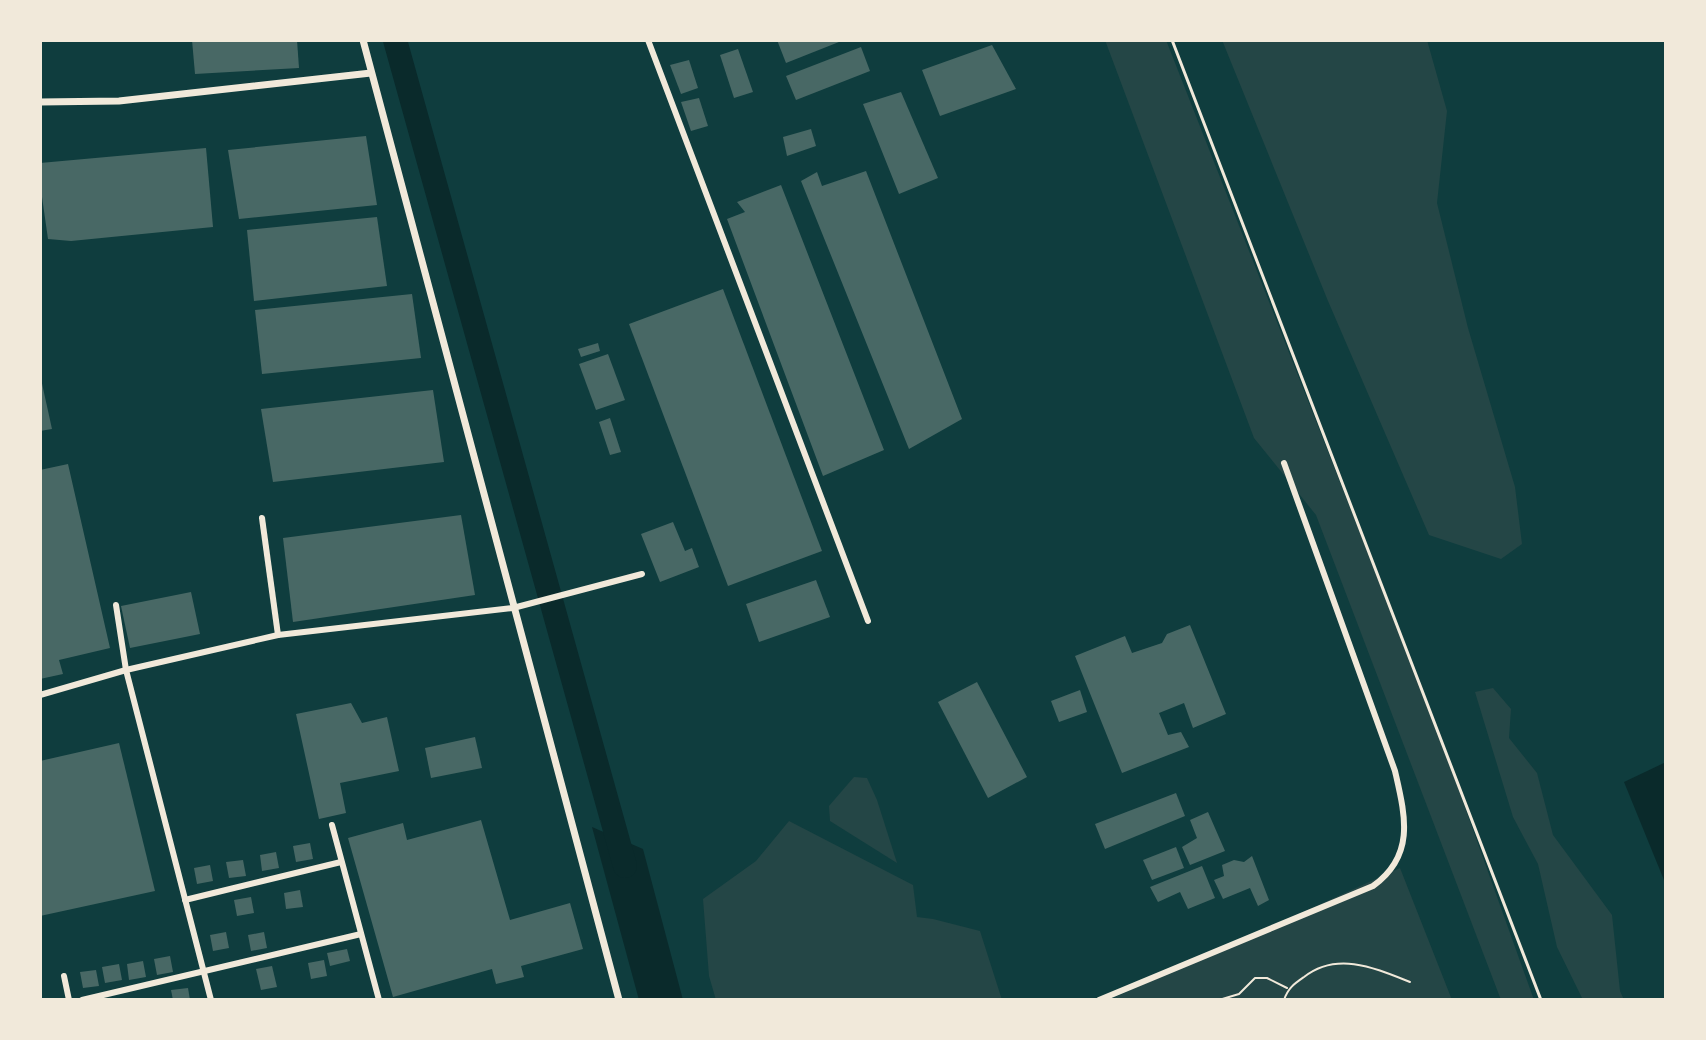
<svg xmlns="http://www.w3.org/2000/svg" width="1706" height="1040" font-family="Signika,sans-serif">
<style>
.green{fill:#244646}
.water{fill:#0a2a2b}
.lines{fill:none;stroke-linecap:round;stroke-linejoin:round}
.river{stroke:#0a2a2b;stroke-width:24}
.building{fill:#486865}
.path{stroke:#f1e9da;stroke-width:2}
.service{stroke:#f1e9da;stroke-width:3}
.minor{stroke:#f1e9da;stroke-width:6}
.tertiary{stroke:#f1e9da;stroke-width:7}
</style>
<rect width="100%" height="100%" fill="#0f3d3e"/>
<g class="green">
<polygon points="1105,40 1166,40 1434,721 1534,1000 1501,1000 1316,515 1254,438"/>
<polygon points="1222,40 1427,40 1447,111 1437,203 1468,328 1515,487 1522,544 1501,559 1429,535 1328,301"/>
<polygon points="1493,688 1511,709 1509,738 1537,773 1553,835 1612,915 1620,991 1624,1000 1583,1000 1557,947 1538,864 1513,817 1475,692"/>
<polygon points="854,777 867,778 877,800 897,863 830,821 829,806"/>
<polygon points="789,821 913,885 917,917 933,919 980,931 1002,1000 716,1000 709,976 703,899 756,861"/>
<polygon points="1400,868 1452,1000 1109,1000"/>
</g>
<g class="water">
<polygon points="1666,762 1666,885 1624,782"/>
<polygon points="592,827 643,849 683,1000 639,1000"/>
</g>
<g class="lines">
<path class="river" d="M 395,40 C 474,315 546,592 625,866"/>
</g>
<g class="building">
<polygon points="192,40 297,40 299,68 195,74"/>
<polygon points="777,40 844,40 786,63"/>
<polygon points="992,45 1016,89 940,116 922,70"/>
<polygon points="861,47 870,71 796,100 786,76"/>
<polygon points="738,49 753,92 734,98 720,55"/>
<polygon points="689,60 698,88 681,94 670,65"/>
<polygon points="901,92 938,178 899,194 863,104"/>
<polygon points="699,98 708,126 691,131 681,102"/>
<polygon points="811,129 816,146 787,156 783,137"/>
<polygon points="366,136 377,205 239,219 228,150"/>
<polygon points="206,148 213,227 71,241 48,239 40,183 40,163"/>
<polygon points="866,171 962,419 909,449 801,181 817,172 822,186"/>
<polygon points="781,185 884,450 823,476 727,219 745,212 737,202"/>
<polygon points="377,217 387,286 254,301 247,230"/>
<polygon points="723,289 822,551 728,586 629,324"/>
<polygon points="412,294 421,358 262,374 255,310"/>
<polygon points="598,343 600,351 581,357 578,349"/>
<polygon points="608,354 625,400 596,410 579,364"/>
<polygon points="41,379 52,429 40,431 40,380"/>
<polygon points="433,390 444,462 273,482 261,409"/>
<polygon points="610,418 621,452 610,455 599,422"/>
<polygon points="68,464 110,648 59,660 63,674 40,679 40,470"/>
<polygon points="461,515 475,595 293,622 283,538"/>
<polygon points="673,522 685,551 692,548 699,567 660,582 641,534"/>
<polygon points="816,580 830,617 759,642 746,604"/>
<polygon points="191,592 200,634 130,648 121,606"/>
<polygon points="1190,625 1226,714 1193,728 1184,703 1159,713 1168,735 1181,732 1189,747 1122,773 1075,656 1125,636 1132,653 1162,643 1167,634"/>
<polygon points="977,682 1027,777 988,798 938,702"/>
<polygon points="1080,690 1087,712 1059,722 1051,701"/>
<polygon points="351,703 362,723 387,717 399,771 340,783 346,813 319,819 296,714"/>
<polygon points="475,737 482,768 431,778 425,748"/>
<polygon points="119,743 155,891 40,916 40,761"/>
<polygon points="1176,793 1185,816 1105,849 1095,824"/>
<polygon points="1208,812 1225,851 1190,865 1182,847 1197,838 1190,820"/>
<polygon points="481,820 510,920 570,903 583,949 521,966 524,977 496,984 492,969 393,997 348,838 403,823 407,840"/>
<polygon points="310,843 313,859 296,862 293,846"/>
<polygon points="1176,847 1184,868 1152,880 1143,860"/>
<polygon points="276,852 279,868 262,871 260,855"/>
<polygon points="1252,856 1269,900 1258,906 1250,888 1223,899 1214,880 1224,876 1222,865 1234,860 1244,862"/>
<polygon points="243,860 246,876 229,878 226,862"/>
<polygon points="210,865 213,881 197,884 194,868"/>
<polygon points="1202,866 1215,898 1188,909 1180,892 1158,902 1150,887"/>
<polygon points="300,890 303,907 286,909 284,893"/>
<polygon points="251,897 254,913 237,916 234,900"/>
<polygon points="226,932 229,948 213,951 210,935"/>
<polygon points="264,932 267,948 251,951 248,935"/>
<polygon points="347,949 350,961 330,966 327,953"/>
<polygon points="170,956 173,972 157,975 154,959"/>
<polygon points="324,960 327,976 311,979 308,963"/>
<polygon points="143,961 146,977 129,980 127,964"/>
<polygon points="119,964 122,980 105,983 102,967"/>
<polygon points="272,966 277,987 261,990 256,969"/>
<polygon points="96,970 99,986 83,988 80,972"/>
<polygon points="188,988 190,1000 173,1000 171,990"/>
</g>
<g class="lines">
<g class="path">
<polyline points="1219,1000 1239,994 1255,978 1267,978 1287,988"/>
<path d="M 1284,1000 C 1288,988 1294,984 1304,977 C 1337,951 1375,968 1410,982"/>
</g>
<polyline class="service" points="1172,40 1541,1000"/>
<g class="minor">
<polyline points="648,40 868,621"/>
<polyline points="262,518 278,635"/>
<polyline points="116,605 126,670 211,1000"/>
<polyline points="40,695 126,670 278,635 513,608 642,574"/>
<polyline points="332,825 379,1000"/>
<polyline points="185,900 341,862"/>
<polyline points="64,976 69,1000"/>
<polyline points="82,1000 361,934"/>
<path d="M 1099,1000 L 1373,886 C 1416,855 1405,815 1395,771 L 1284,463"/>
</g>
<g class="tertiary">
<polyline points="363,40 619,1000"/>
<polyline points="40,102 119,101 371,73"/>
</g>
</g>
<rect width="1706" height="1040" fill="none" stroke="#f1e9da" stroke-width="84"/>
</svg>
